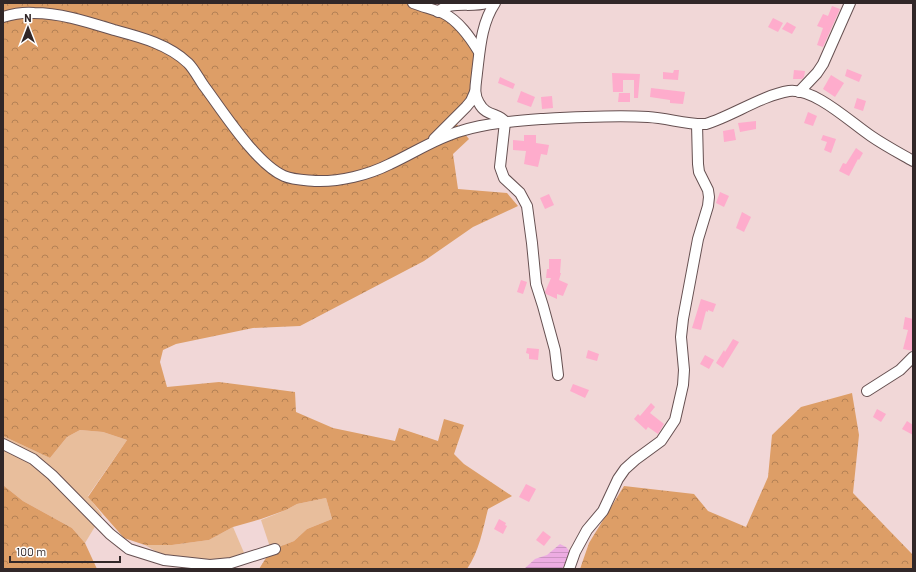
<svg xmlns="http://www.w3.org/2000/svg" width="916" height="572" font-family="Barlow,sans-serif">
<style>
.grass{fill:#e8be9c}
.forest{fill:url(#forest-crowns)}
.water{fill:url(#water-rules)}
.building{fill:#feaccc}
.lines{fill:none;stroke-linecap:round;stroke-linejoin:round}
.minor-casing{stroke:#665051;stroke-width:12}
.minor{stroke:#fff;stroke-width:10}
</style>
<defs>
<pattern id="forest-crowns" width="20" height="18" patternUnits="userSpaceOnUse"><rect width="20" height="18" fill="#dd9e67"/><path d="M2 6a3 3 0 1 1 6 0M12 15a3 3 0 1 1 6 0" fill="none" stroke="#b48155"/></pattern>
<pattern id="water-rules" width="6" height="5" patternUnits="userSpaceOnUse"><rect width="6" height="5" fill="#edace2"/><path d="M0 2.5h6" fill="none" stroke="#cc94c2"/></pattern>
</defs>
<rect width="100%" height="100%" fill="#f1d7d7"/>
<g class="grass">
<polygon points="80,430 103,432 127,440 88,496 102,515 85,543 72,528 23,501 3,485 3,436 50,458 67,437"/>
<polygon points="326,498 332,519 307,529 294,541 271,550 261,520 286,510 297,504"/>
<polygon points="233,527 245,555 228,561 204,561 162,555 145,545 172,545 209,540"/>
</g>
<g class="forest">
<path d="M 3,3 L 421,3 L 462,25 L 477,38 L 471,90 L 454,121 L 469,139 L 453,154 L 458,189 L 507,193 L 518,206 L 473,227 L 424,261 L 300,326 L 253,328 L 176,344 L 163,350 L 160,362 L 167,387 L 219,382 L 295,392 L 296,412 L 333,428 L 395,441 L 399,428 L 438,441 L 444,419 L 464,425 L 454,454 L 464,464 L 512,496 L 488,509 C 483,529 479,552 467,569 L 259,569 L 271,550 L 294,541 L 307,529 L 332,519 L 326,498 L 297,504 L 286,510 L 261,519 L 233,527 L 209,540 L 172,545 L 145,545 L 124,538 L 88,497 L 127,440 L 103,432 L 80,430 L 67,437 L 50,458 L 3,436 Z"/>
<polygon points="852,393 859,435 853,493 913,555 913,569 580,569 589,543 624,486 694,494 708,511 746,527 768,477 772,435 801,407"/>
<polygon points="3,485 23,501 72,528 85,543 97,569 3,569"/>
</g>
<polygon class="water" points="560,544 566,547 571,553 570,556 562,569 524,569 535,559 547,555"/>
<g class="building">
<polygon points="832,6 840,9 823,47 817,45 823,28 817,26 823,14 828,16"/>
<polygon points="773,18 783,23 778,32 768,27"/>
<polygon points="787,22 796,27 792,34 782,29"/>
<polygon points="847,69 862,75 859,82 845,76"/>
<polygon points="674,70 679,70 678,80 663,79 663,72 673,73"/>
<polygon points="794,70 805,71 804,77 802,79 793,79"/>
<polygon points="612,73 640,74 638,98 634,98 634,80 623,80 623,92 613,92"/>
<polygon points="831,75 844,83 835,97 823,89"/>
<polygon points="500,77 515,84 513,89 498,83"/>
<polygon points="651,88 685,92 683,104 670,103 670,100 650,97"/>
<polygon points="521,91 535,97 531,107 517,102"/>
<polygon points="619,93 630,93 630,102 618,102"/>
<polygon points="552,96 553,108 542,109 541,97"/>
<polygon points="857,98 866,101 863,111 854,108"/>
<polygon points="808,112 817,116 813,126 804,123"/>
<polygon points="756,121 756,129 740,132 738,123"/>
<polygon points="734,129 736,140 724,142 723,131"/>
<polygon points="524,135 536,135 536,143 549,145 547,155 541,154 538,167 524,164 526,151 513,150 513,140 524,141"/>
<polygon points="823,135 836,139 831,153 824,150 827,142 821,140"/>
<polygon points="856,148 863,153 859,160 858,159 849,176 839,171 843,163 846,164"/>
<polygon points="720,192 729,196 724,207 716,203"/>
<polygon points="549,194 554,205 545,209 540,198"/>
<polygon points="742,212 751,217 744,232 736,228"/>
<polygon points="549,259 561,259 560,273 561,273 559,280 568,284 563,296 557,294 557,299 546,294 545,292 551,278 546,278 547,269 549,269"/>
<polygon points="521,280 527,282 523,294 517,292"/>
<polygon points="701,299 716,304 713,312 708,310 708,312 706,311 701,330 692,328"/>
<polygon points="905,317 913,319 913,351 903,349 908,330 903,329"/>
<polygon points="733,339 739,342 723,368 716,363 724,350 725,352"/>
<polygon points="527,348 539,349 538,360 529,359 529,354 526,353"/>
<polygon points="588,350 599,354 597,361 586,358"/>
<polygon points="705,355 714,360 709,369 700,364"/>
<polygon points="573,384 589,390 585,398 570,391"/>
<polygon points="651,403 655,407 650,413 664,424 658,434 648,427 646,430 634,419 638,414 640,416"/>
<polygon points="877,409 886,414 881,422 873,417"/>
<polygon points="907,421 913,425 913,435 902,429"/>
<polygon points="526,484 536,489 529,502 519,497"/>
<polygon points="499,519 506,523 505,525 507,526 503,534 494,529"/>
<polygon points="543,531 551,537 544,546 536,540"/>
</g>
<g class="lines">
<defs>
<g id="minor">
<path d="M 413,3 C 423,7 433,9 443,13 C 459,21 470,37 479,52"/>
<path d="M 495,3 C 481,24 480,49 477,73 C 476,84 473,94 479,103 C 486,117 500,113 505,122 L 500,167 L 504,178 L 520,193 L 527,206 L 532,243 L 536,284 L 543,306 L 555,350 L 558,375"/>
<path d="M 438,12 C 450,0 471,8 486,3"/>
<path d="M 3,17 C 13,14 23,12 34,13 C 61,13 88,22 114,30 C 140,37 168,44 188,63 C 194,69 199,79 204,86 C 222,110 256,164 284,176 C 293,180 305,180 315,181 C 340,182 368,175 390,164 C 414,153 436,138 461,131 C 487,123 515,121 542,119 C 578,117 613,115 648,117 C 668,118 687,125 706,124 C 732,116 763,95 789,91 C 815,88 850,122 871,136 C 884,145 899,153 913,161"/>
<polyline points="799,92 817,73 823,64 850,3"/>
<polyline points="434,139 466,107 471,101 475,92"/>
<polyline points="867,391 900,370 913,357"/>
<polyline points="3,444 33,459 52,475 110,534 129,549 164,560 210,565 231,563 275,549"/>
<polyline points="569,569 575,552 587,530 603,511 618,479 625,469 635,460 661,441 675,420 683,385 684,370 681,337 683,319 698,239 708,206 709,197 708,190 699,172 698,164 697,124"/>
</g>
</defs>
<use href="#minor" class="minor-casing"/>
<use href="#minor" class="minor"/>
</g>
<rect width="916" height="572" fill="none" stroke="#312728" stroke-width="8"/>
<g transform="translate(28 28)" stroke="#ffffff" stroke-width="3" paint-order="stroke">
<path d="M0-3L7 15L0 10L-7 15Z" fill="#312728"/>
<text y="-6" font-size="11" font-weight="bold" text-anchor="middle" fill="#312728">N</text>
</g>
<path d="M10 556v6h110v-6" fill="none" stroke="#312728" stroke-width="2"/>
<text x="16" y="556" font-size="12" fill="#312728" stroke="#ffffff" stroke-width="3" paint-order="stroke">100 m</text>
</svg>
